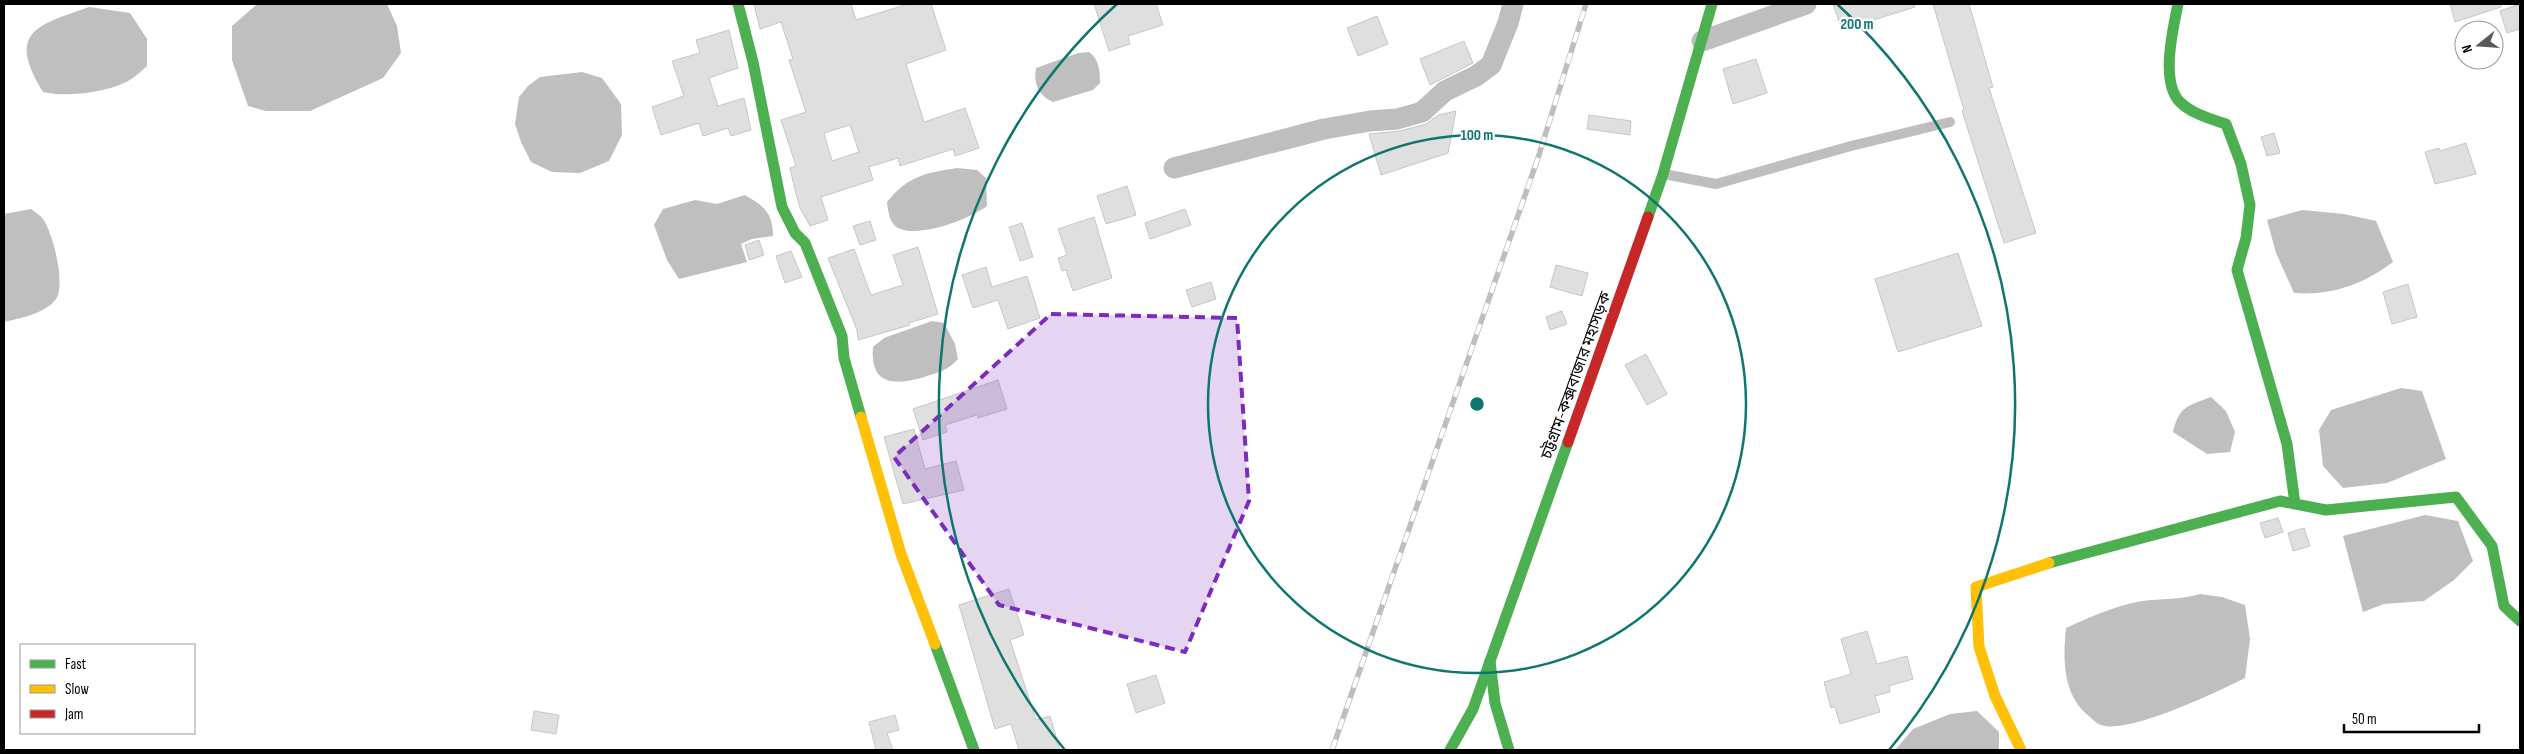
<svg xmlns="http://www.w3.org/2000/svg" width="2524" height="754" font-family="'Sofia Sans Condensed','Noto Sans Bengali',sans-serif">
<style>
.water{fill:#bfbfbf}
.building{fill:#dfdfdf;stroke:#c7c7c7;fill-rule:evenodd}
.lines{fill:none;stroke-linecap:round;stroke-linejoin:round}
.lane{stroke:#bebebe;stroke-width:10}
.street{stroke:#bebebe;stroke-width:21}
.fast{stroke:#4caf50;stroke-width:11}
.slow{stroke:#ffc107;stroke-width:11}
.jam{stroke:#c62828;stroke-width:11}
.rail-casing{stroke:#bebebe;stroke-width:5.5}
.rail{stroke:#fff;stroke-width:4;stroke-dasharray:11;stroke-linecap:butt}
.marked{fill:#7b2cbf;fill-opacity:0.2;stroke:#7b2cbf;stroke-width:4;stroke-dasharray:10 6;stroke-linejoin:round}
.ring{fill:none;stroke:#0f766e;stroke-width:2.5}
.labels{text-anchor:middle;stroke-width:4.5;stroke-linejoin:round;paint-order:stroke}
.street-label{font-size:16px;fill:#000;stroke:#fff}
.centre{fill:#0f766e;stroke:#fff;stroke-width:2.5}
.ring-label{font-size:15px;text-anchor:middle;font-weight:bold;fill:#0f766e;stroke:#fff;stroke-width:4.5;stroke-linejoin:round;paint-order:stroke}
</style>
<rect width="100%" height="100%" fill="#fff"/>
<g class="water">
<polygon points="257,4 387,4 397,26 401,53 383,78 310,111 266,111 248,106 232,60 232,26"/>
<path d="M 89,7 L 130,13 L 147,39 L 147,66 C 141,71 135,77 128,81 C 108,92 66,98 43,92 C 7,32 35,26 89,7 Z"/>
<path d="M 1089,52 C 1099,59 1100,71 1100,83 L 1093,90 L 1053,102 C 1039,96 1033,84 1036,68 L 1078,53 Z"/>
<polygon points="582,72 602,78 621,104 622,135 609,161 580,173 552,172 531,162 521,142 515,124 519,97 528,86 540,77"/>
<path d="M 957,168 L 977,170 L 986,178 L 987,206 C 970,219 911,242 894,225 C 889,219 888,210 887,202 C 908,176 925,173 957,168 Z"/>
<path d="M 745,195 C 764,206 773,213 773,236 L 752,239 L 741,244 L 747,262 L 679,279 L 667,260 L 654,225 L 663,209 L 695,200 L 717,204 Z"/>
<path d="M 31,209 C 35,212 40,215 43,219 C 53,233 66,285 56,299 C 45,314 20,318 4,322 L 4,214 Z"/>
<path d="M 2302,210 L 2344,214 L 2376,221 L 2393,262 C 2364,284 2331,296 2294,293 L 2276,253 L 2267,220 Z"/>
<path d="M 932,321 L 944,323 L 955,344 L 958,359 C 948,371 936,373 921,378 C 891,386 870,383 873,347 L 884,338 Z"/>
<polygon points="2401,388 2422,391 2446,459 2387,483 2343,488 2323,466 2319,430 2331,410"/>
<path d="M 2211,397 L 2226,411 L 2235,432 L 2230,452 L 2207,454 L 2173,432 C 2179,406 2188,406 2211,397 Z"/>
<polygon points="2425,515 2458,521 2473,561 2454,580 2424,601 2384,604 2363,612 2343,536"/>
<path d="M 2200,594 L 2222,597 L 2245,605 L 2250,639 L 2245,678 C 2219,691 2128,735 2101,725 C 2097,724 2092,719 2089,716 C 2062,695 2063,658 2066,628 C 2092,616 2121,603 2150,600 C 2169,599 2181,599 2200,594 Z"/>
<polygon points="1977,711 1999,732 1999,750 1895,750 1913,729 1950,714"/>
</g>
<g class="building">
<path d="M 754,4 L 851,4 L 856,20 L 908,4 L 931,4 L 946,50 L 906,64 L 924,122 L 965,108 L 979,148 L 955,156 L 953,149 L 900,166 L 898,158 L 869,167 L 873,180 L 821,197 L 828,220 L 810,226 L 800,208 L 795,190 L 790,168 L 796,166 L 781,120 L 806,112 L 789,60 L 793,59 L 781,22 L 760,29 ZM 850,125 L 859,152 L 832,161 L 824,133 Z"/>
<polygon points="1094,4 1156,4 1163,25 1128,36 1130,44 1109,51"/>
<polygon points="1833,4 1914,4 1915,7 1842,30"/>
<polygon points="1933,4 1969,4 1993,87 1989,88 2036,233 2004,243 1962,111 1964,110"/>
<polygon points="2450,4 2501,4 2501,7 2455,22"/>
<polygon points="2520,4 2520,29 2507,33 2500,11"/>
<polygon points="1377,16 1388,44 1358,56 1347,28"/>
<polygon points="729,30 738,68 709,78 718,106 744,98 751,130 731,136 728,128 703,136 699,123 661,135 652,107 684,96 672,61 700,53 696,40"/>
<polygon points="1464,41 1473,63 1430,85 1420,59"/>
<polygon points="1756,59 1767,93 1733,104 1723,69"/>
<polygon points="1456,111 1448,153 1381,175 1369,134 1400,131 1426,124 1438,115"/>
<polygon points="1589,115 1631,121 1630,135 1587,129"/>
<polygon points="2274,133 2280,153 2267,156 2261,137"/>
<polygon points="2466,143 2476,174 2435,184 2425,152 2439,148 2440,151"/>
<polygon points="1127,186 1136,215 1106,224 1097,196"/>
<polygon points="1185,209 1191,225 1150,239 1145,223"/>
<polygon points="1094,217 1112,278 1073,291 1066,270 1062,271 1058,258 1067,255 1058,229"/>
<polygon points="870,221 876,240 860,245 853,226"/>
<polygon points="1022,223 1033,257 1020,261 1009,227"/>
<polygon points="759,240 764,255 749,260 745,245"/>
<polygon points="918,247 938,314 909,323 910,325 858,340 857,330 828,258 854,249 871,295 903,285 893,255"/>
<polygon points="791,251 802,277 785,283 776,256"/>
<polygon points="1958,253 1982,326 1898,352 1875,279"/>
<polygon points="1556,265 1588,273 1582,296 1550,287"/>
<polygon points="986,267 992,287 1027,276 1040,318 1008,329 998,300 973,308 962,275"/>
<polygon points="1211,282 1216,299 1192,307 1186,290"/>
<polygon points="2408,284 2417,317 2392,324 2383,292"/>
<polygon points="1562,311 1567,324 1550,330 1546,317"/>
<polygon points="1646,354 1667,394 1647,405 1625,365"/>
<polygon points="998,380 1007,409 978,418 977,415 945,425 947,432 923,440 913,409"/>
<polygon points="914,429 925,469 956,461 964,490 903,504 884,437"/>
<polygon points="2278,518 2283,532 2265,538 2260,523"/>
<polygon points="2304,528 2310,546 2293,551 2288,533"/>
<polygon points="1009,589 1024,635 1010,640 1036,720 1050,716 1060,750 1019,750 1011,724 995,729 959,605"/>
<polygon points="1867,631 1877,664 1907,656 1913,679 1889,686 1890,692 1875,696 1880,712 1840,724 1835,707 1831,708 1824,682 1851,674 1841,639"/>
<polygon points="1156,675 1165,703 1136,713 1127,684"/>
<polygon points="534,711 559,715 556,734 531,730"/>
<polygon points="895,715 899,730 887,733 893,750 876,750 869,722"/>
</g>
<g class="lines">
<polyline class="lane" points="1664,174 1716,184 1851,146 1950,122"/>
<g class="street">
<polyline points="1702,41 1806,4"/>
<polyline points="1174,168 1324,129 1370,121 1397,119 1422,112 1445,91 1476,76 1491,65 1508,23 1513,4"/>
</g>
<g class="fast">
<polyline points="738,4 753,62 782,207 795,233 805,243 842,336 844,358 861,417"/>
<path d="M 2178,4 C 2173,29 2160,82 2180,102 C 2192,114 2211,119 2226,124 L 2241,164 L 2250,205 L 2246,238 L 2237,270 L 2287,444 L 2295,504"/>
<polyline points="1648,217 1663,174 1712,4"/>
<polyline points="2049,563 2280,501 2326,510 2456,497 2492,546 2504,606 2520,621"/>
<polyline points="935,644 974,750"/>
<polyline points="1490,661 1495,703 1509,750"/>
<polyline points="1450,750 1473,709 1568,442"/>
</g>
<g class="slow">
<polyline points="861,417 901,554 935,644"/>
<polyline points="2021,750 1995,696 1979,647 1976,587 2049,563"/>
</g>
<polyline class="jam" points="1568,442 1648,217"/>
<defs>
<polyline id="rail" points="1332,750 1538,158 1586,4"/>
</defs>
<use href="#rail" class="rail-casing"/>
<use href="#rail" class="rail"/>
</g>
<path class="marked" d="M 1051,314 L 1237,318 L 1249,501 L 1185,652 L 999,605 L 894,457 Z"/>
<g class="ring">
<circle cx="1477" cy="404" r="269"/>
<path d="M1065 750A538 538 0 0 1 1117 4M1837 4A538 538 0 0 1 1889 750"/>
</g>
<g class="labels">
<g class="street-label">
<text transform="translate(1575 375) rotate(-70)" y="6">চট্টগ্রাম-কক্সবাজার মহাসড়ক</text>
</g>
</g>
<circle cx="1477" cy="404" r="8" class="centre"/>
<g class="ring-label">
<text x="1857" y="29">200 m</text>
<text x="1477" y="140">100 m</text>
</g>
<rect width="2524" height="754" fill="none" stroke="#000000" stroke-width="10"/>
<rect x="20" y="644" width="175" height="90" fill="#ffffff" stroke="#999999"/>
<rect x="30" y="660" width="25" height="8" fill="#4caf50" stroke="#999999"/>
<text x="65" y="669" font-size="15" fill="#000000">Fast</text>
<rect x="30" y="685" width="25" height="8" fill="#ffc107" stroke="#999999"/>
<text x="65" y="694" font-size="15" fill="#000000">Slow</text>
<rect x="30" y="710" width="25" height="8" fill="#c62828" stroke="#999999"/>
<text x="65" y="719" font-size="15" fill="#000000">Jam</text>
<g transform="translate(2479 45) rotate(253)"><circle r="24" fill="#ffffff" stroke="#999999"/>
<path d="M0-4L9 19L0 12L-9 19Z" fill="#595959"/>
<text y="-8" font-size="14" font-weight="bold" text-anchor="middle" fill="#000000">N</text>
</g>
<path d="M2344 724v8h135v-8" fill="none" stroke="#000000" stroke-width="2.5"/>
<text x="2352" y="724" font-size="15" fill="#000000" stroke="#ffffff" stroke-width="4" paint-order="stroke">50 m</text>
</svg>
